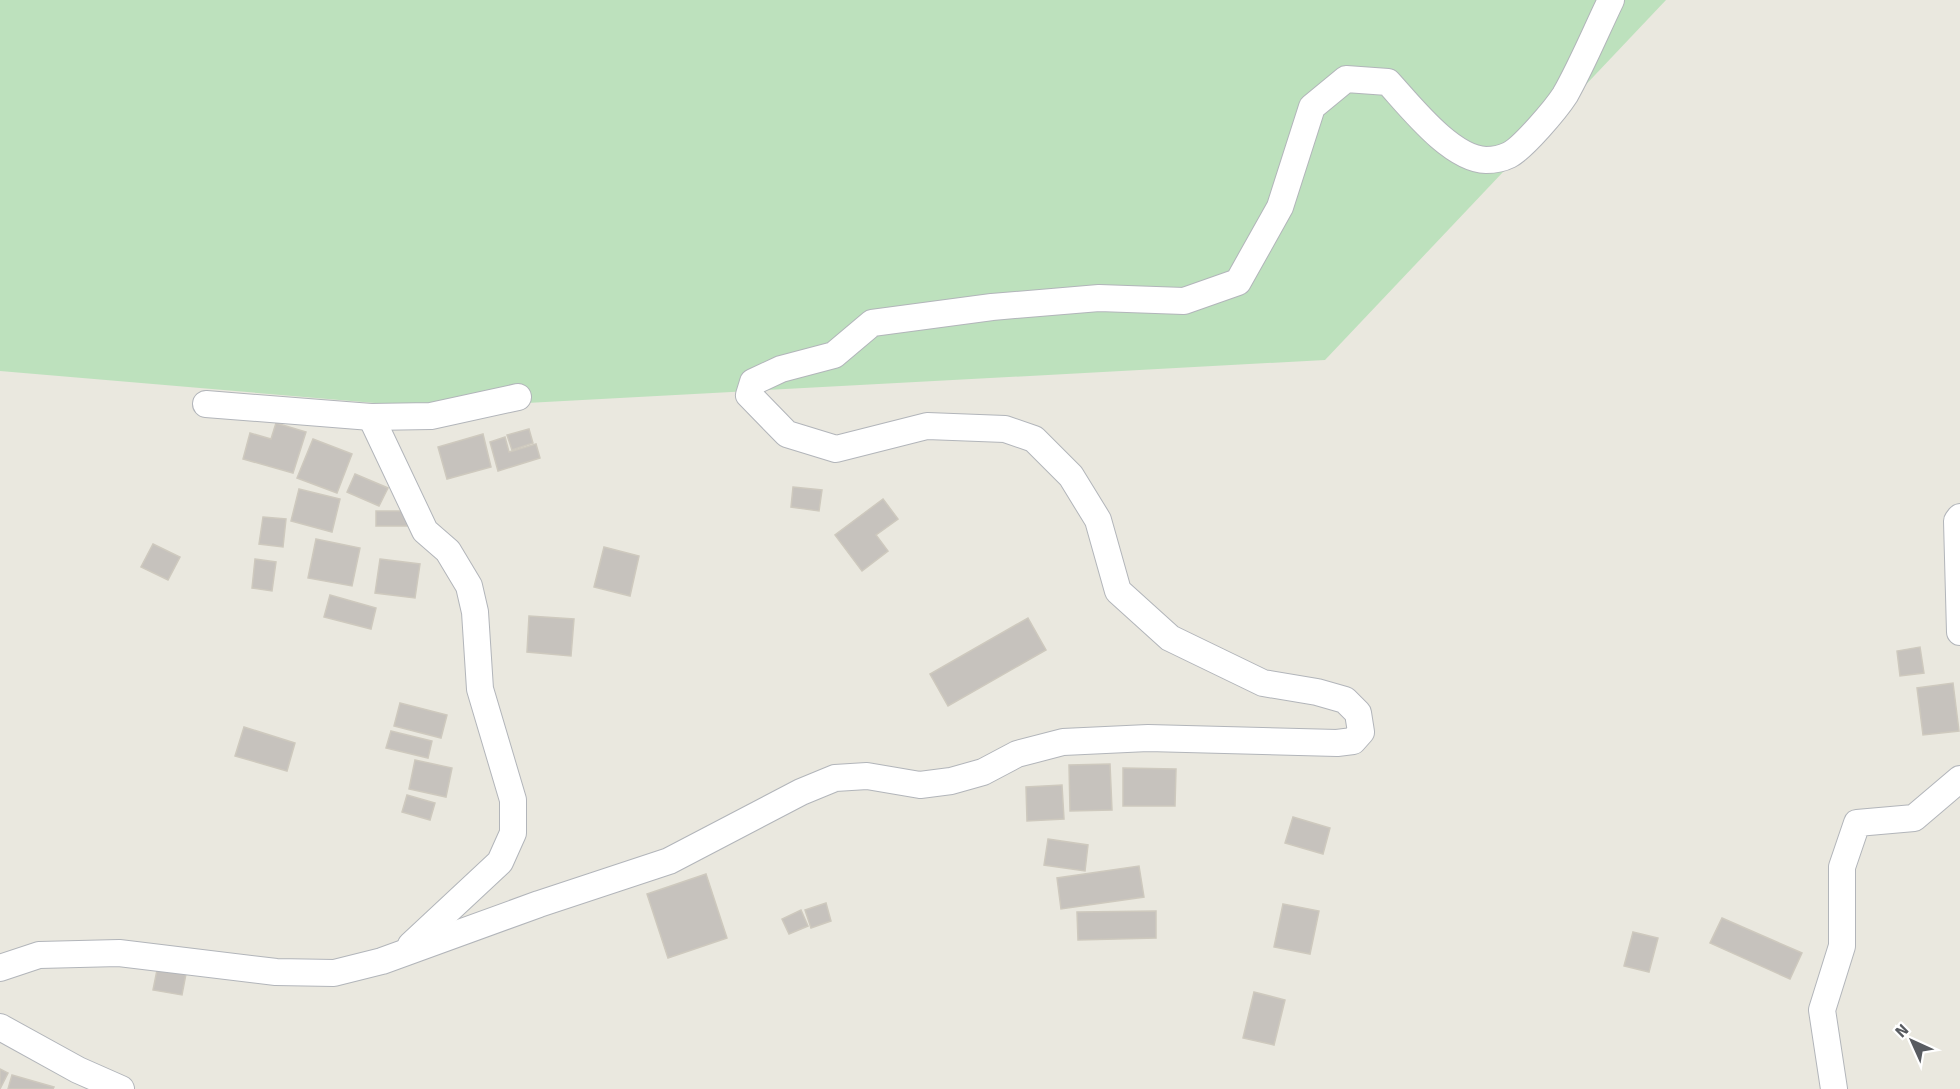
<svg xmlns="http://www.w3.org/2000/svg" width="1960" height="1089" font-family="Signika,sans-serif">
<style>
.green{fill:#bde1bd}
.building{fill:#c6c2bd;stroke:#cec9be;stroke-width:1.5}
.lines{fill:none;stroke-linecap:round;stroke-linejoin:round}
.street-casing{stroke:#b2b5ba;stroke-width:28}
.street{stroke:#fff;stroke-width:26}
</style>
<rect width="100%" height="100%" fill="#eae8df"/>
<polygon class="green" points="0,0 1666,0 1325,360 434,408 0,371"/>
<g class="building">
<polygon points="276,423 306,432 293,473 243,459 250,433 271,439"/>
<polygon points="529,429 533,443 512,450 507,435"/>
<polygon points="483,434 491,467 447,479 438,447"/>
<polygon points="505,437 509,452 536,444 540,458 498,471 490,442"/>
<polygon points="313,439 352,454 337,493 297,478"/>
<polygon points="355,474 388,488 379,506 347,492"/>
<polygon points="793,487 822,490 819,511 791,507"/>
<polygon points="299,489 340,499 332,532 291,521"/>
<polygon points="883,499 898,519 876,535 888,551 862,571 835,535"/>
<rect x="376" y="511" width="31" height="15"/>
<polygon points="263,517 286,519 283,547 259,544"/>
<polygon points="316,539 360,548 352,586 308,578"/>
<polygon points="153,544 180,557 168,580 141,567"/>
<polygon points="604,547 639,556 630,596 594,587"/>
<polygon points="255,559 276,562 272,591 252,588"/>
<polygon points="380,559 420,564 415,598 375,593"/>
<polygon points="330,595 376,608 371,629 324,617"/>
<polygon points="529,616 574,619 571,656 527,652"/>
<polygon points="1028,618 1046,650 948,706 930,674"/>
<polygon points="1920,647 1924,673 1900,676 1897,651"/>
<polygon points="1953,683 1959,731 1923,735 1917,688"/>
<polygon points="400,703 447,715 441,738 394,726"/>
<polygon points="244,727 295,743 287,771 235,756"/>
<polygon points="391,731 432,741 428,758 386,748"/>
<polygon points="415,760 452,768 446,797 409,789"/>
<polygon points="1110,764 1112,810 1070,811 1069,765"/>
<polygon points="1123,768 1176,769 1175,806 1123,806"/>
<polygon points="1062,785 1064,819 1027,821 1026,787"/>
<polygon points="407,795 435,803 430,820 402,812"/>
<polygon points="1293,817 1330,828 1323,854 1285,843"/>
<polygon points="1048,839 1088,845 1085,871 1044,865"/>
<polygon points="1139,866 1144,897 1061,909 1057,878"/>
<polygon points="706,874 727,938 668,958 647,894"/>
<polygon points="826,903 831,921 811,928 805,910"/>
<polygon points="1283,904 1319,911 1310,954 1274,947"/>
<polygon points="801,910 808,926 789,934 782,919"/>
<polygon points="1156,911 1156,938 1078,940 1077,912"/>
<polygon points="1722,918 1802,953 1790,979 1710,943"/>
<polygon points="1633,932 1658,938 1649,972 1624,966"/>
<polygon points="157,970 186,974 182,995 153,990"/>
<polygon points="1254,992 1285,1000 1274,1045 1243,1038"/>
<polygon points="0,1069 8,1073 0,1089"/>
<polygon points="12,1075 54,1087 53,1089 8,1089"/>
</g>
<g class="lines">
<defs>
<g id="street">
<polyline points="206,404 371,417 431,416 518,397"/>
<polyline points="371,417 425,531 448,551 469,586 475,612 480,689 513,800 513,833 500,862 411,945"/>
<polyline points="1960,517 1957,521 1960,632"/>
<path d="M 0,968 L 39,955 L 119,953 L 276,972 L 334,973 L 382,961 L 539,904 L 669,861 L 801,792 L 835,778 L 867,776 L 920,785 L 951,781 L 983,772 L 1017,754 L 1063,742 L 1148,738 L 1337,743 L 1353,741 L 1361,732 L 1358,713 L 1345,700 L 1317,692 L 1263,683 L 1170,638 L 1118,591 L 1098,520 L 1071,476 L 1034,439 L 1005,429 L 927,426 L 836,449 L 787,434 L 749,395 L 753,382 L 781,369 L 834,355 L 872,323 L 992,307 L 1099,298 L 1184,301 L 1238,282 L 1280,207 L 1312,107 L 1346,79 L 1388,82 C 1410,106 1451,159 1486,160 C 1493,160 1503,158 1509,155 C 1523,148 1556,109 1565,95 C 1582,65 1596,31 1611,0"/>
<polyline points="0,1027 78,1070 121,1089"/>
<polyline points="1834,1089 1822,1010 1842,946 1842,867 1857,823 1914,818 1960,779"/>
</g>
</defs>
<use href="#street" class="street-casing"/>
<use href="#street" class="street"/>
</g>
<g transform="translate(1912 1041) rotate(315)" stroke="#ffffff" stroke-width="4.5" paint-order="stroke">
<path d="M0-4.5L10 22L0 15L-10 22Z" fill="#585b60"/>
<text y="-9" font-size="16" font-weight="bold" text-anchor="middle" fill="#585b60">N</text>
</g>
</svg>
